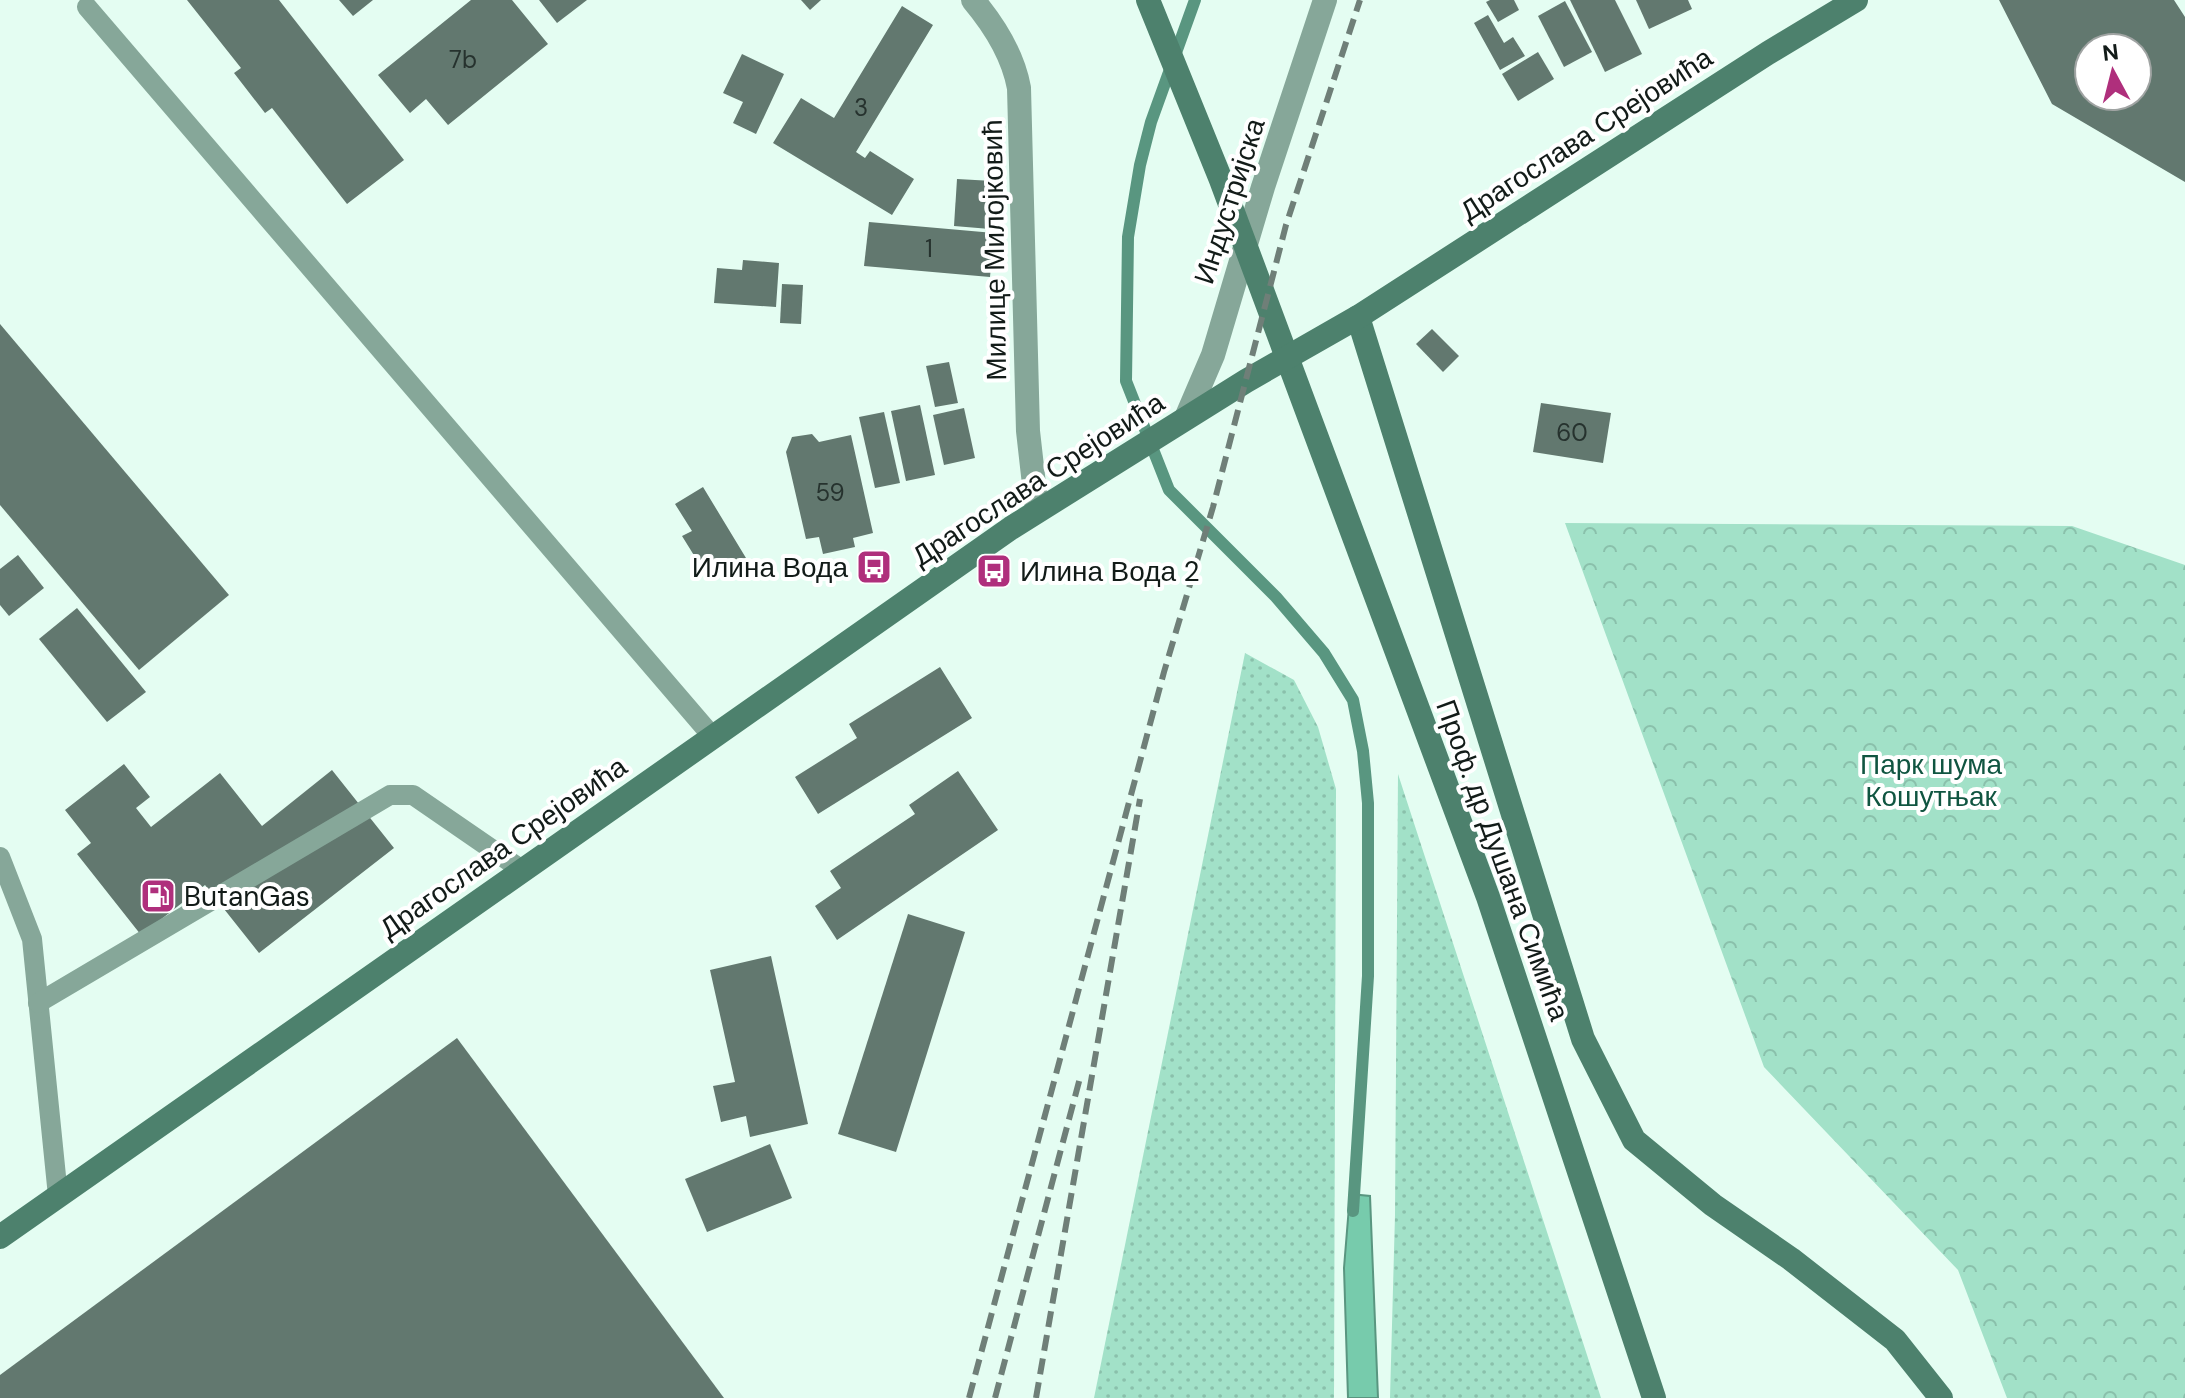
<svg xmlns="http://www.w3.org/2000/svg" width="2185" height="1398" font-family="'DM Sans',sans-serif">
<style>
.grass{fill:url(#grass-dots)}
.forest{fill:url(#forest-crowns)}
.water{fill:#77cbac;stroke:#599680;stroke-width:2}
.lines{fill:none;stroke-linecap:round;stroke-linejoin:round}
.stream{stroke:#599680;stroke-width:12}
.building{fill:#62786f;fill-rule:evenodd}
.lane{stroke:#86a799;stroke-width:20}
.street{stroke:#86a799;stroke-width:24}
.secondary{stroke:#4d816d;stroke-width:24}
.rail{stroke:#6f7f78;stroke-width:6;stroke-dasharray:16 8;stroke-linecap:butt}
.labels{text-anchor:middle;stroke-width:8;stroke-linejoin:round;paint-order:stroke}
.number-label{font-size:24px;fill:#26322e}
.street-label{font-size:28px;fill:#121b18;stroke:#fff}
.poi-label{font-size:28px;fill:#121b18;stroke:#fff;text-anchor:start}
.park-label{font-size:28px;fill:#105541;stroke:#fff}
</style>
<defs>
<pattern id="grass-dots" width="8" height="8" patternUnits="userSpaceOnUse" patternTransform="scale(2)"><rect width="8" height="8" fill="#a2e1c8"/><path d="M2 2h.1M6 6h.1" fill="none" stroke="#8ac0ab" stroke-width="1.8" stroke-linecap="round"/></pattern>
<pattern id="forest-crowns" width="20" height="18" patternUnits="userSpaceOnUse" patternTransform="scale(2)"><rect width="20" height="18" fill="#a2e1c8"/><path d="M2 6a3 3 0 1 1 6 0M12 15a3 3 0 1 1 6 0" fill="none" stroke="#8ac0ab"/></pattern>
</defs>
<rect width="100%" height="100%" fill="#e4fdf2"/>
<g class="grass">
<polygon points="1245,653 1294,680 1318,727 1336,789 1334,1398 1094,1398"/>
<polygon points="1398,774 1601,1398 1390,1398 1395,1215"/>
</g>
<polygon class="forest" points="1565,523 2072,526 2185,565 2185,1398 2007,1398 1958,1270 1764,1067"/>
<polygon class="water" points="1350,1194 1370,1196 1378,1398 1348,1398 1344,1268"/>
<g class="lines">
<polyline class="stream" points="1195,0 1151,122 1140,165 1128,237 1126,381 1169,490 1276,597 1324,653 1353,700 1363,751 1368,803 1368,976 1353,1211"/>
</g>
<g class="building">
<polygon points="187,0 279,0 404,160 347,204 272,108 265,113 234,73 241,68"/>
<polygon points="339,0 373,0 353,16"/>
<polygon points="471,0 512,0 548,44 448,125 426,99 410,113 378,75"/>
<polygon points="539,0 587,0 557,23"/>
<polygon points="801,0 821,0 810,10"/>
<polygon points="1490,0 1514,0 1519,10 1498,22 1486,2"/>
<polygon points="1570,0 1615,0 1642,54 1605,72"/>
<polygon points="1636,0 1688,0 1692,9 1649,29"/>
<path d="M 1999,0 L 2174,0 L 2185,17 L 2185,182 L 2052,104 ZM 2089,48 L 2137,48 L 2137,96 L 2089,96 Z"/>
<polygon points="1565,1 1592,52 1564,67 1538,16"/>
<polygon points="902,6 933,25 856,152 865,158 870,151 914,179 892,215 773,143 801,98 834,118"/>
<polygon points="1488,15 1504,43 1513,37 1525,56 1500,70 1474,23"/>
<polygon points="1538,52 1554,79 1518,101 1502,74"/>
<polygon points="742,54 784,74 756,134 733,123 743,102 723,93"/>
<polygon points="957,179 993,181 990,229 954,226"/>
<polygon points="869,222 994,233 990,277 864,266"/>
<polygon points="743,260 779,263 776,307 714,303 717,268 742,270"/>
<polygon points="782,284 803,285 801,324 780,323"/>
<polygon points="0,324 229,595 139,670 0,505"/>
<polygon points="1432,329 1459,356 1443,372 1416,344"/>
<polygon points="949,362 958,403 935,407 926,366"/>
<polygon points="1541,403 1611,413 1603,463 1533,452"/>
<polygon points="920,405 935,475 906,481 891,411"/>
<polygon points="964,408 975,458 944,465 933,415"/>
<polygon points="884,412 900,483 875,488 859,417"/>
<polygon points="812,434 819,442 851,435 873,533 853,538 855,547 823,554 819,537 806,539 786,452 792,437"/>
<polygon points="703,487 746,558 717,575 709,560 700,565 682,536 692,531 675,504"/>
<polygon points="18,555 44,588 9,616 0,605 0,569"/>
<polygon points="77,608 146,692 107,722 39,639"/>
<polygon points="940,667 972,718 818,814 795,777 857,738 849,724"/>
<polygon points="124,764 150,797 136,808 151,827 220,773 262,826 332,770 394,848 259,953 205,885 141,935 77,854 91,843 65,810"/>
<polygon points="958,771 998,830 837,940 815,906 841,888 830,871 915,814 909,805"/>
<polygon points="908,914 965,932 896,1152 838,1134"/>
<polygon points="771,956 808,1124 750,1137 746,1116 721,1122 713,1086 735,1082 710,970"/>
<polygon points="457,1038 724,1398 0,1398 0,1375"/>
<polygon points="770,1144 792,1198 707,1232 685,1179"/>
</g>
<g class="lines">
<g class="lane">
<polyline points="87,7 712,736"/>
<polyline points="0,857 32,939 58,1196"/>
<polyline points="38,1003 390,795 413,795 522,870"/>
</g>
<g class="street">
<path d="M 973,0 C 994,25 1013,55 1019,88 L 1028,431 L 1037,511"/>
<polyline points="1186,418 1213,355 1263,187 1325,0"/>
</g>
<g class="secondary">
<polyline points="1148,0 1221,180 1488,897 1654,1398"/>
<polyline points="1358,317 1583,1039 1634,1140 1713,1205 1791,1259 1895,1340 1941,1398"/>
<polyline points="0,1237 1011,528 1246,381 1358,317 1768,53 1856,0"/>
</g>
<g class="rail">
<polyline points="969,1398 1164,672 1213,507 1286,225 1360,0"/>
<polyline points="995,1398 1081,1074"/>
<polyline points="1036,1398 1140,799"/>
</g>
</g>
<defs>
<symbol id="bus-square" viewBox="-11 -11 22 22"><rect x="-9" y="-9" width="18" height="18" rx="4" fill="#af2f7c" stroke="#fff"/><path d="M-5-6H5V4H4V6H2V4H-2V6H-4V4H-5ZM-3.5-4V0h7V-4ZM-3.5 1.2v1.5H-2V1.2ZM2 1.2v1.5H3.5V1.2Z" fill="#fff"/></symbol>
<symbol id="fuel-square" viewBox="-11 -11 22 22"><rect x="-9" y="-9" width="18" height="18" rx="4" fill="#af2f7c" stroke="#fff"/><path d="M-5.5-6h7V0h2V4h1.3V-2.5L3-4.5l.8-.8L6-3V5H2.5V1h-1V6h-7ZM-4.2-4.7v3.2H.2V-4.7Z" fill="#fff"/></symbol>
</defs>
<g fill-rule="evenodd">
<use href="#bus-square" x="854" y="547" width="40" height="40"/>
<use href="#bus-square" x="974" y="551" width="40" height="40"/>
<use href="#fuel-square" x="138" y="876" width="40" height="40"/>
</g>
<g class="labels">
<g class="number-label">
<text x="463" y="68">7b</text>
<text x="861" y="116">3</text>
<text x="929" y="257">1</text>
<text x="1572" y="441">60</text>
<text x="830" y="501">59</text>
</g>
<g class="street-label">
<text transform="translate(1586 134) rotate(-33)" y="10">Драгослава Срејовића</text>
<text transform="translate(1229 201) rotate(-72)" y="10">Индустријска</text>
<text transform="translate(994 250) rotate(-91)" y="10">Милице Милојковић</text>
<text transform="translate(1038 479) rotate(-33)" y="10">Драгослава Срејовића</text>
<text transform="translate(503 847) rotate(-35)" y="10">Драгослава Срејовића</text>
<text transform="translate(1503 860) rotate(70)" y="10">Проф. др Душана Симића</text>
</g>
<g class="poi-label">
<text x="848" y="577" text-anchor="end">Илина Вода</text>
<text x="1020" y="581">Илина Вода 2</text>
<text x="184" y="906">ButanGas</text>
</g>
<g class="park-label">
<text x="1931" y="774">Парк шума<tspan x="1931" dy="32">Кошутњак</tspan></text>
</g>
</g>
<g transform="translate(2113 72) rotate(353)"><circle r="38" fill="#ffffff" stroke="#a0a4a3" stroke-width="2"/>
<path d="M0-6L14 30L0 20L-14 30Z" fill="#af2f7c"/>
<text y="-12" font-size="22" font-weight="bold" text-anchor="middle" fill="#121b18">N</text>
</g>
</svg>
